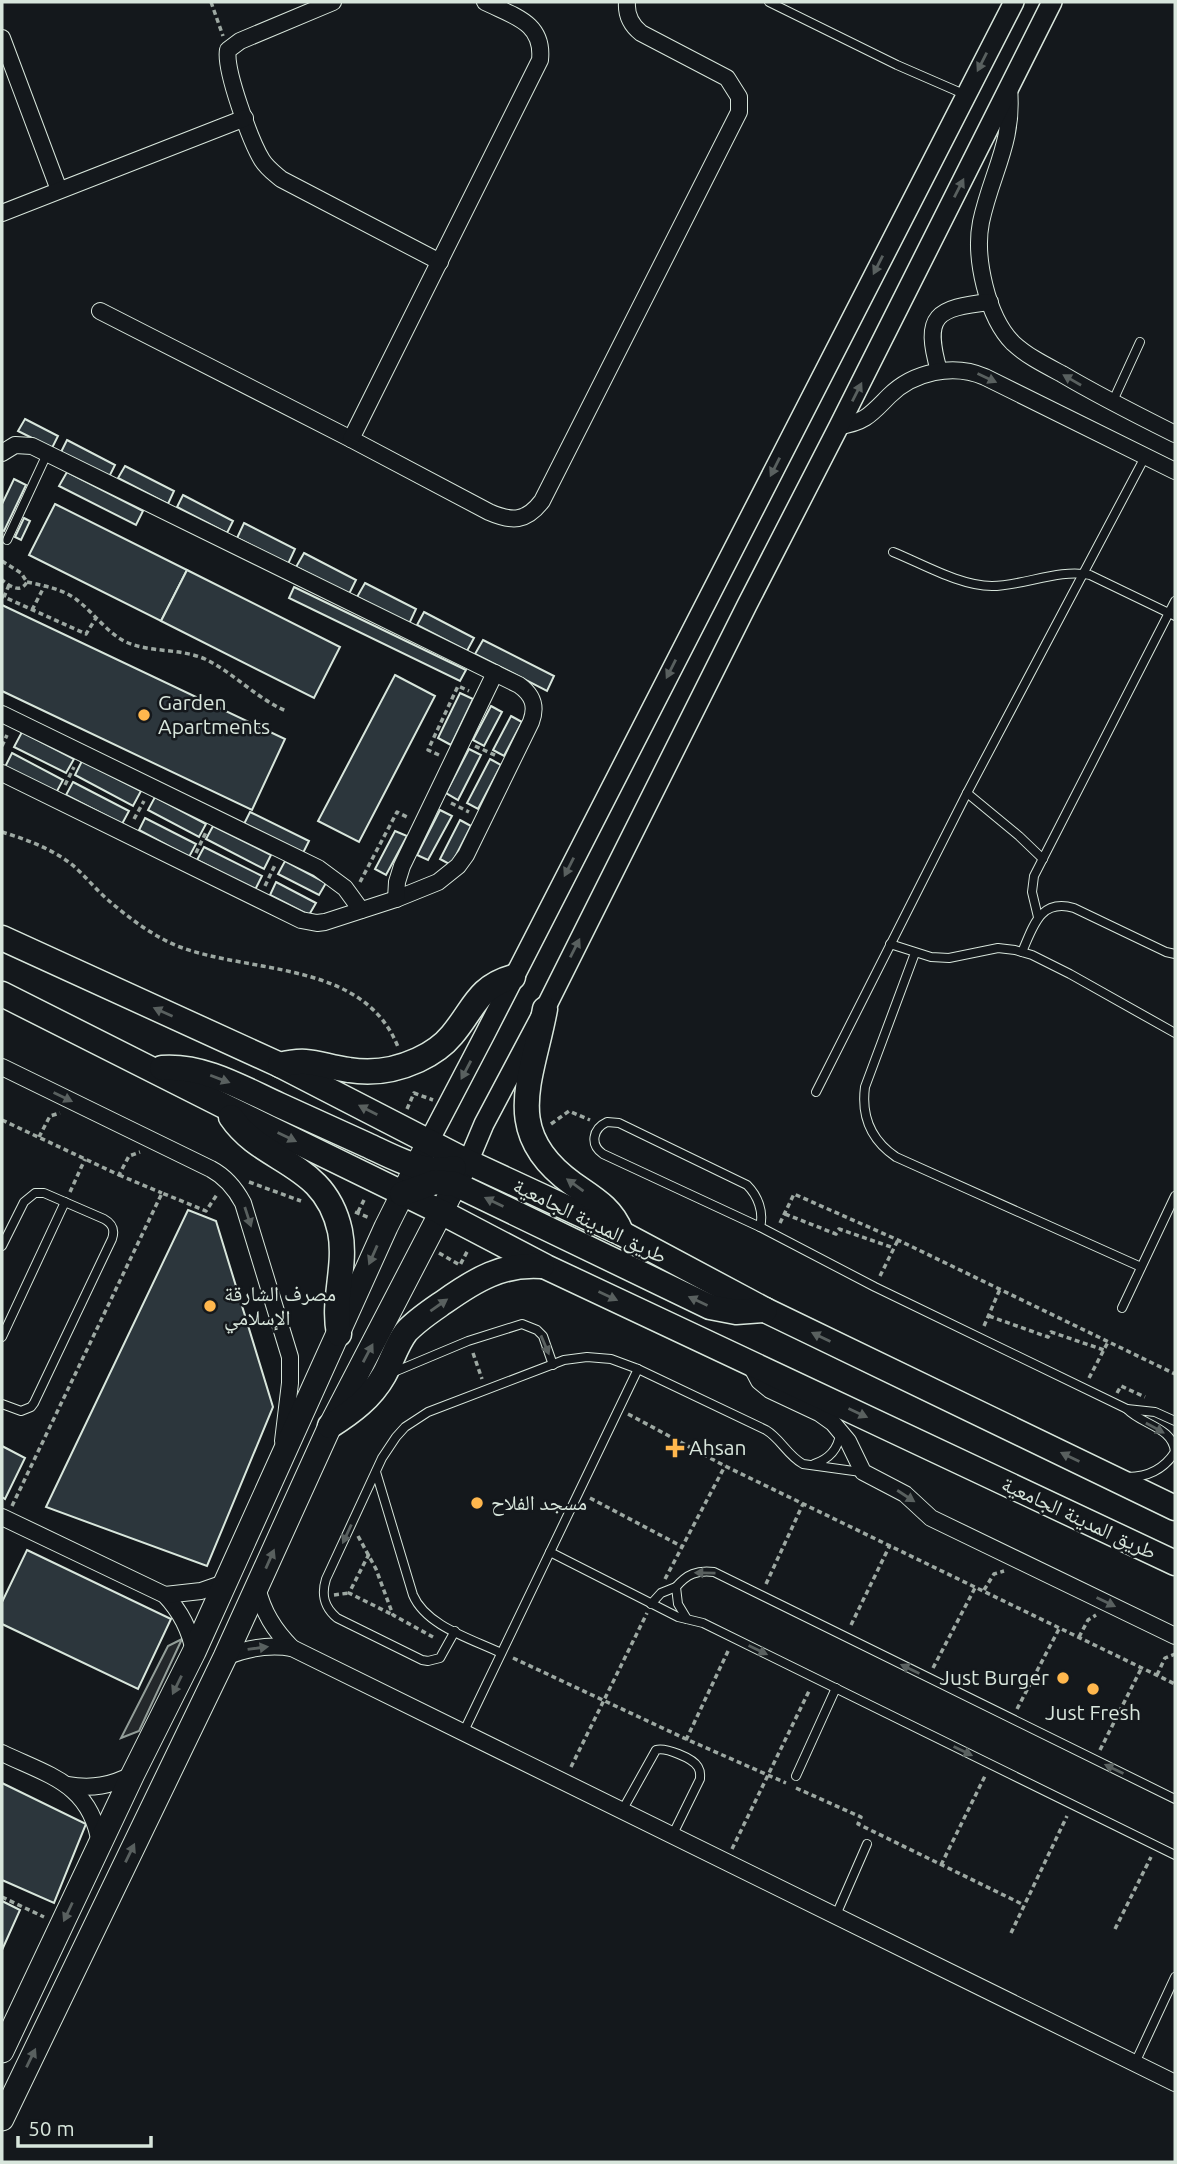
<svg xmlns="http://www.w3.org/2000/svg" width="1177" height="2164" font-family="Ubuntu,'Noto Naskh Arabic',sans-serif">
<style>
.parking{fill:#24282b;stroke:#939e99;stroke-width:2}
.building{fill:#2c363c;stroke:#d8e6dc;stroke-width:2}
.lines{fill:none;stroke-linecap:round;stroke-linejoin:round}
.service-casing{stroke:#d8e6dc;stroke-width:10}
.minor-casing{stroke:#d8e6dc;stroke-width:18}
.tertiary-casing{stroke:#d8e6dc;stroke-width:22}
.secondary-casing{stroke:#d8e6dc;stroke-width:25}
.primary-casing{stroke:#d8e6dc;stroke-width:27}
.path{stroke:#9da8a2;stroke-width:3.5;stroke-dasharray:5 3.5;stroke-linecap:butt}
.service{stroke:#14181c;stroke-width:8}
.minor{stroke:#14181c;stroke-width:16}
.tertiary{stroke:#14181c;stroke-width:19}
.secondary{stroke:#14181c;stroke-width:23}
.primary{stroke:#14181c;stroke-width:24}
.oneway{fill:#59605f}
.poi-dot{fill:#ffb74d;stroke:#14181c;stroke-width:2.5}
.labels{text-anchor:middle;stroke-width:5;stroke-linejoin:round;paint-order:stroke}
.poi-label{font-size:21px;fill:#d8e6dc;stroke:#14181c;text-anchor:start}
.street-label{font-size:21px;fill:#d8e6dc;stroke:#14181c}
</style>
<rect width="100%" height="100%" fill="#14181c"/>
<polygon class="parking" points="182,1639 139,1731 121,1738 168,1646"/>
<g class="building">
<polygon points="25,419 58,436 52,448 18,431"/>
<polygon points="67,440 115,465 109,477 61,452"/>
<polygon points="125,466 174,491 168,504 118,478"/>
<polygon points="67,472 143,511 136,525 59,486"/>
<polygon points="14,479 26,485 4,531 2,530 2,504"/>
<polygon points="183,495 233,521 227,533 177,507"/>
<polygon points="55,504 187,570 161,621 29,555"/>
<polygon points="24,518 30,521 21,540 15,537"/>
<polygon points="244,523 295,549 288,564 237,538"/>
<polygon points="304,553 356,580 349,594 296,567"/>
<polygon points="187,570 340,647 314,698 161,621"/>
<polygon points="365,583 416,609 409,624 357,597"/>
<polygon points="294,587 466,670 460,681 289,598"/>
<polygon points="2,605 285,739 252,810 2,691"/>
<polygon points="424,612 474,638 467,651 417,625"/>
<polygon points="483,640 554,676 547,691 475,654"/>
<polygon points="395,675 435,696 359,842 318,821"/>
<polygon points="460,693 473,699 451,745 438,738"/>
<polygon points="491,706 502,712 484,746 473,740"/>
<polygon points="511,716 522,722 504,756 493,750"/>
<polygon points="22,732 74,759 66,773 14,747"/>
<polygon points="469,749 481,755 458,800 446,793"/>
<polygon points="12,753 63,780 56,793 5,767"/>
<polygon points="490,759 501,765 478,809 467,803"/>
<polygon points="82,761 141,791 133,806 75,775"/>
<polygon points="73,782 129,811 122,824 66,795"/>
<polygon points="155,797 206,824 199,837 148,810"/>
<polygon points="440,810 452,816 428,860 417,855"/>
<polygon points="250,812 309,841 303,853 244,824"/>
<polygon points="145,818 196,844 189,857 139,830"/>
<polygon points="460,820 471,826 451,865 440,859"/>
<polygon points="213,826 271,855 264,869 206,839"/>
<polygon points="395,831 407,836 386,875 375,869"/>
<polygon points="204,847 262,876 255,890 197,860"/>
<polygon points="285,861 326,883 319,895 278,874"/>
<polygon points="276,882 316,903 309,915 270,895"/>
<polygon points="188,1210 216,1221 273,1407 207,1566 46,1507"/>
<polygon points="2,1446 25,1458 5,1499 2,1497"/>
<polygon points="27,1550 171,1619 138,1689 2,1624 2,1602"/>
<polygon points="2,1783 86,1824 54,1903 2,1880"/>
<polygon points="2,1901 20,1910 2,1950"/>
</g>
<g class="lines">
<defs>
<g id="service">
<polyline points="769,2 897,65 966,95"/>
<polyline points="1112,403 1140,342"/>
<polyline points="7,540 47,454"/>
<path d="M 893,552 C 923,564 960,586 992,586 C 1023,586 1060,568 1090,575 L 1175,616"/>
<polyline points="967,793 1019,836 1043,859"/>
<polyline points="1038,917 1032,892 1034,876 1175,601"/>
<polyline points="890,944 931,957 949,958 998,948 1015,950 1032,955 1070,974 1175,1033"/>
<path d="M 1022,952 C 1033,927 1040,898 1074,908 L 1166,952 L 1175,954"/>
<path d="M 915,953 L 865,1087 C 861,1117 871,1140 896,1157 L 1141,1267"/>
<polyline points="816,1092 967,793 1146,455"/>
<path d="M 607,1122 L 619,1123 L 747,1185 C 758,1196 764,1212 760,1227 L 603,1154 C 590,1145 592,1129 607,1122 Z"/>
<path d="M 760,1227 L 875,1287 L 1127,1409 C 1142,1425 1173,1427 1175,1452"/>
<path d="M 2,1246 L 24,1202 L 35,1193 L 44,1193 L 104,1219 C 113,1224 115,1230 112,1239 L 34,1403 L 31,1407 L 21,1411 L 2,1404"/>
<polyline points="1122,1308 1175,1196"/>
<polyline points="2,1337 65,1202"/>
<polyline points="394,1372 468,1341 522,1324 537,1330 543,1336 553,1365"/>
<polyline points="1127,1409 1155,1412 1175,1421"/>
<path d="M 814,1464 C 829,1459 838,1450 840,1434"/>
<path d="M 376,1472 L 413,1595 C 426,1626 472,1639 501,1653"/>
<path d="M 1128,1477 C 1148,1477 1164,1469 1175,1452"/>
<polyline points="550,1552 678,1617 703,1623 1175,1855"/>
<polyline points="651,1604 661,1593 676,1587"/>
<path d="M 687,1619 L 678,1604 L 676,1587 C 687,1574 697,1570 714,1572 L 1175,1799"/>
<path d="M 455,1631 L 440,1658 L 428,1661 L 422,1660 L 337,1618 C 324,1607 321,1595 326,1579 L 382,1458 L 396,1437 L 405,1427 L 428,1412 L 564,1360 L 587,1357 L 611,1359 L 638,1369 L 766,1430 C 781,1439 787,1455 803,1464 L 861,1472"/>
<polyline points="464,1731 638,1369"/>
<polyline points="796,1776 836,1688"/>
<path d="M 623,1809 L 656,1750 C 665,1747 693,1758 698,1767 C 701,1772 700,1774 700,1779 L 673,1834"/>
<polyline points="836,1915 867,1844"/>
<polyline points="1135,2063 1175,1977"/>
</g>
<g id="minor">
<path d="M 333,2 L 240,41 L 228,50 C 224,69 251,142 262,160 C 267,168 274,173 281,179 L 440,262"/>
<polyline points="2,38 59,190"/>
<path d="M 1009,88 C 1014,143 992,171 981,222 C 974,257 987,317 1013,343 C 1027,356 1045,365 1062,374 C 1099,396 1137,415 1175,434"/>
<polyline points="2,213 245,118"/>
<path d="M 100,311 L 351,439 L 489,512 C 512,522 526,522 542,501 L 739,112 L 739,97 L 727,78 L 641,33 C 631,25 626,15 627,2"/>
<path d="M 939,371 C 923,315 936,308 990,302"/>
<path d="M 839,426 C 865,423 872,413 889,396 C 913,372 953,363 985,377 L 1175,471"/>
<path d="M 351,439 L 540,60 C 544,22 513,16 485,2"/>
<path d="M 2,453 L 15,445 L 32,446 L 519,685 C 533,695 537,706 531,722 L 466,855 L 458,866 L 438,882 L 396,899 L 325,922 L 317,923 L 301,920 L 2,773"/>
<polyline points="2,714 318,868 345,888 361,910"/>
<polyline points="396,899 397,882 402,866 495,673"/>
<path d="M 2,1067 L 211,1169 C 226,1177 235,1188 243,1203 L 290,1357 L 290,1383 L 283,1441"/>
<polyline points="750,1364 759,1381 770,1390 819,1413 833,1423 848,1441 863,1472 905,1494 931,1518 1175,1636"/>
<path d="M 2,1517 L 165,1595 C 181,1612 190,1629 194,1652"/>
<path d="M 257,1587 C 263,1612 274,1630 292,1648 L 1175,2083"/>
<polyline points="165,1595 201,1591 224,1583"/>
<path d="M 225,1657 C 247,1648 268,1644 292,1648"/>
<path d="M 2,1753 C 50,1776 91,1784 100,1844"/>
<path d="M 67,1785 C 92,1789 111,1786 133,1774"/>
</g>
<g id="tertiary">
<polyline points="429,1141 485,1034 1014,2"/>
<polyline points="468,1162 484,1124 545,1009 747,605 839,426 1052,2"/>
</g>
<g id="secondary">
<polyline points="2,2051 133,1774 194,1652 386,1227 429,1141"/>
<polyline points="2,2119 225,1657 330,1426 464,1168"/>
</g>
<g id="primary">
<polyline points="2,938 280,1065 468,1162 621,1233 765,1310 1175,1508"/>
<polyline points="2,994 226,1107 441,1212 546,1267 1175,1563"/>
<path d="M 545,1009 C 532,1080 500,1132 573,1184 C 593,1198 612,1208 621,1232"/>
<path d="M 280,1065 C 310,1057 320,1066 349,1070 C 372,1074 396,1070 418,1060 C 431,1054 443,1046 452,1035 C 474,1009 477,987 513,977"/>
<path d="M 162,1068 C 204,1065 242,1088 279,1105 C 308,1118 338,1132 367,1145 C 393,1157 426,1176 454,1168"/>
<path d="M 231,1117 C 263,1164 325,1161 340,1231 C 347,1266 332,1299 339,1334"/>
<polyline points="402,1194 435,1182 455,1184 710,1307 736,1312 765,1310"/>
<path d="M 330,1426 C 352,1412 371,1398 384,1375 C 392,1361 396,1345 406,1332 C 417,1320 431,1311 444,1302 C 475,1280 503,1263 542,1266"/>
</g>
</defs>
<use href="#service" class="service-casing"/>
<use href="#minor" class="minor-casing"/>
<use href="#tertiary" class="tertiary-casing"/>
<use href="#secondary" class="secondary-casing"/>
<use href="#primary" class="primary-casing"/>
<g class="path">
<polyline points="211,2 223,36"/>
<path d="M 2,561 L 21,573 L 27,582 C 20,594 10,586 2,580"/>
<path d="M 27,582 C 45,586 63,589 77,600 C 94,613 107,633 126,642 C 151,653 180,648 205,659 C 234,673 256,698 286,711"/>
<polyline points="9,585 4,597 86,634 96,618"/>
<polyline points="32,610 44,587"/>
<polyline points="2,746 7,735"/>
<polyline points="475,746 497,756"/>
<polyline points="439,755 428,750 458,686 469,691"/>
<polyline points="65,785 74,767"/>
<polyline points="451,803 469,812"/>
<polyline points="134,819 144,801"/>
<path d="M 2,832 C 25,839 50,848 70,863 C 84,874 95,889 108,900 C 129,918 154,937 180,947 C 253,974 364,961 398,1047"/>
<polyline points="196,853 206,832"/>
<polyline points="360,882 397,812 407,817"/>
<polyline points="265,886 275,865"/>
<polyline points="407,1109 414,1093 433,1100"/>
<polyline points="2,1120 119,1175 129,1156 140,1152"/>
<polyline points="551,1124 569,1111 590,1120"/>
<polyline points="39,1137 50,1116 60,1113"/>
<polyline points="119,1175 162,1193"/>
<polyline points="249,1182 301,1201"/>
<polyline points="70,1192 85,1159"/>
<polyline points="355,1212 370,1218"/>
<polyline points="358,1212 365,1198"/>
<polyline points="785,1214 836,1234 839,1229 894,1248"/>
<polyline points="780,1223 794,1194 898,1240 1175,1374"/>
<polyline points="439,1253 460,1265 468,1250"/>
<polyline points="880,1276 898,1240"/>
<polyline points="989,1316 1048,1337 1051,1332 1104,1350"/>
<polyline points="984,1326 1000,1289"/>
<polyline points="473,1353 482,1379"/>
<polyline points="1089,1378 1108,1342"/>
<polyline points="1117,1393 1121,1386 1145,1397"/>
<polyline points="628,1414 725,1466 1175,1684"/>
<polyline points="590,1498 681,1546"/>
<polyline points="12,1506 162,1193 206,1211 218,1193"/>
<polyline points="358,1536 376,1569 393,1615 433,1637"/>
<polyline points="369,1554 349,1593 393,1615"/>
<polyline points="665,1579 725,1466"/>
<polyline points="766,1584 803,1504"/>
<polyline points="984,1590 994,1574 1004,1571"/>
<polyline points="334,1595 349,1593"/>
<polyline points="851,1625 890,1545"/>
<polyline points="1079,1637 1088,1620 1096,1615"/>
<polyline points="513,1658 686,1739 786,1783"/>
<polyline points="933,1668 976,1586"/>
<polyline points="1157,1675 1165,1658 1175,1654"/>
<polyline points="1017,1709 1060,1627"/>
<polyline points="686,1740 729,1649"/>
<polyline points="1100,1750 1142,1667"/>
<polyline points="571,1767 647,1613"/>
<polyline points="796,1788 861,1817 858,1824 1024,1905"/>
<polyline points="732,1849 810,1689"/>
<polyline points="941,1865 985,1776"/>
<polyline points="2,1897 44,1917"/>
<polyline points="1115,1929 1151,1857"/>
<polyline points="1011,1933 1067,1816"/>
</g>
<use href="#service" class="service"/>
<use href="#minor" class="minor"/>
<use href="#tertiary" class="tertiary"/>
<use href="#secondary" class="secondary"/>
<use href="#primary" class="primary"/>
</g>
<defs><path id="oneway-solid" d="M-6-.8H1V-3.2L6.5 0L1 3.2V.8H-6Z" transform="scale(1.75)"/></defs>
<g class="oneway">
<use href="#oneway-solid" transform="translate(982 62) rotate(117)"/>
<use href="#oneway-solid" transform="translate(959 188) rotate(-63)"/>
<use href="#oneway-solid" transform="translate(878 265) rotate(117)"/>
<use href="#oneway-solid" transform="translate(987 378) rotate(25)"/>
<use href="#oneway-solid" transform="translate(1072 380) rotate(-150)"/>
<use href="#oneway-solid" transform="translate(857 392) rotate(-63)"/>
<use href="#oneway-solid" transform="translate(775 467) rotate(117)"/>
<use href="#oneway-solid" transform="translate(671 669) rotate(117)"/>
<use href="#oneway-solid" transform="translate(569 867) rotate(117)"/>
<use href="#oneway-solid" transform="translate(575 948) rotate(-63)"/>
<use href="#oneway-solid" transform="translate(163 1012) rotate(-156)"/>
<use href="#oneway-solid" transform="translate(466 1070) rotate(118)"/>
<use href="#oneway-solid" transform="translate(220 1079) rotate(21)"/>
<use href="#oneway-solid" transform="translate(63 1097) rotate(26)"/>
<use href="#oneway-solid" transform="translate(368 1110) rotate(-153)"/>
<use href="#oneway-solid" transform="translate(287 1137) rotate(26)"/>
<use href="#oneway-solid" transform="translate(575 1185) rotate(-144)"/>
<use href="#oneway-solid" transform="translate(494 1202) rotate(-154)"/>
<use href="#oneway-solid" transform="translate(248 1217) rotate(72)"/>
<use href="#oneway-solid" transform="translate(373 1255) rotate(114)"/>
<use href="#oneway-solid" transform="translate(608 1296) rotate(25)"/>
<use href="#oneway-solid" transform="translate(698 1301) rotate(-155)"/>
<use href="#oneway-solid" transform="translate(439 1305) rotate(-35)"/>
<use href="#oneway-solid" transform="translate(821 1337) rotate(-154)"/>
<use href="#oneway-solid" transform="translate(545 1345) rotate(67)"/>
<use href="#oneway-solid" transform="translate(368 1353) rotate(-62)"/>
<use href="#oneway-solid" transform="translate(858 1413) rotate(25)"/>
<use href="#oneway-solid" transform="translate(1155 1428) rotate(29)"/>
<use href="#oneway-solid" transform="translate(1070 1457) rotate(-154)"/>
<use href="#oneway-solid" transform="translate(906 1496) rotate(33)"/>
<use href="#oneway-solid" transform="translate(347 1534) rotate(115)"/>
<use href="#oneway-solid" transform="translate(270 1559) rotate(-66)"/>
<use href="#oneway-solid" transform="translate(705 1573) rotate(-179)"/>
<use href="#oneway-solid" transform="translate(1106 1602) rotate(26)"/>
<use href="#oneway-solid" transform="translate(258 1648) rotate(-8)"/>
<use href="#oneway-solid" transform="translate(758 1650) rotate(26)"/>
<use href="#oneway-solid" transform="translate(910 1669) rotate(-154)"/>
<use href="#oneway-solid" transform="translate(177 1685) rotate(116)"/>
<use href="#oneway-solid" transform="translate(963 1751) rotate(26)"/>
<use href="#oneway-solid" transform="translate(1114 1769) rotate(-154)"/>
<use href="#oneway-solid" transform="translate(130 1853) rotate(-64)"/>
<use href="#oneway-solid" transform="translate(68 1912) rotate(115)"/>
<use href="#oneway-solid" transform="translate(31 2058) rotate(-64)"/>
</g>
<g class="poi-dot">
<circle cx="144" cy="715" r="7"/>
<circle cx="210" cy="1306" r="7"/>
<path d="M671.5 1437.5h7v7h7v7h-7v7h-7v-7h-7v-7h7z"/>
<circle cx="477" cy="1503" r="7"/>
<circle cx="1063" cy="1678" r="7"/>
<circle cx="1093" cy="1689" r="7"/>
</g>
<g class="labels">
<g class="poi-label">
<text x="158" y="710">Garden<tspan x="158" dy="24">Apartments</tspan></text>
<text x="224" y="1301">مصرف الشارقة<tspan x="224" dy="24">الإسلامي</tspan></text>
<text x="689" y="1455">Ahsan</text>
<text x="491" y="1510">مسجد الفلاح</text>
<text x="1049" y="1685" text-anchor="end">Just Burger</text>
<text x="1093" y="1720" text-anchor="middle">Just Fresh</text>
</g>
<g class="street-label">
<text transform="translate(590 1221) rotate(26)" y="7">طريق المدينة الجامعية</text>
<text transform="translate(1079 1518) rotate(25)" y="7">طريق المدينة الجامعية</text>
</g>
</g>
<rect width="1177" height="2164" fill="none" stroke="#d8e6dc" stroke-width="7"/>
<path d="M18 2136v10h133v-10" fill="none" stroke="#d8e6dc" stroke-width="3.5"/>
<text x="28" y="2136" font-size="21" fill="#d8e6dc" stroke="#14181c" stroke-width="5" paint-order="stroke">50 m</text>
</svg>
